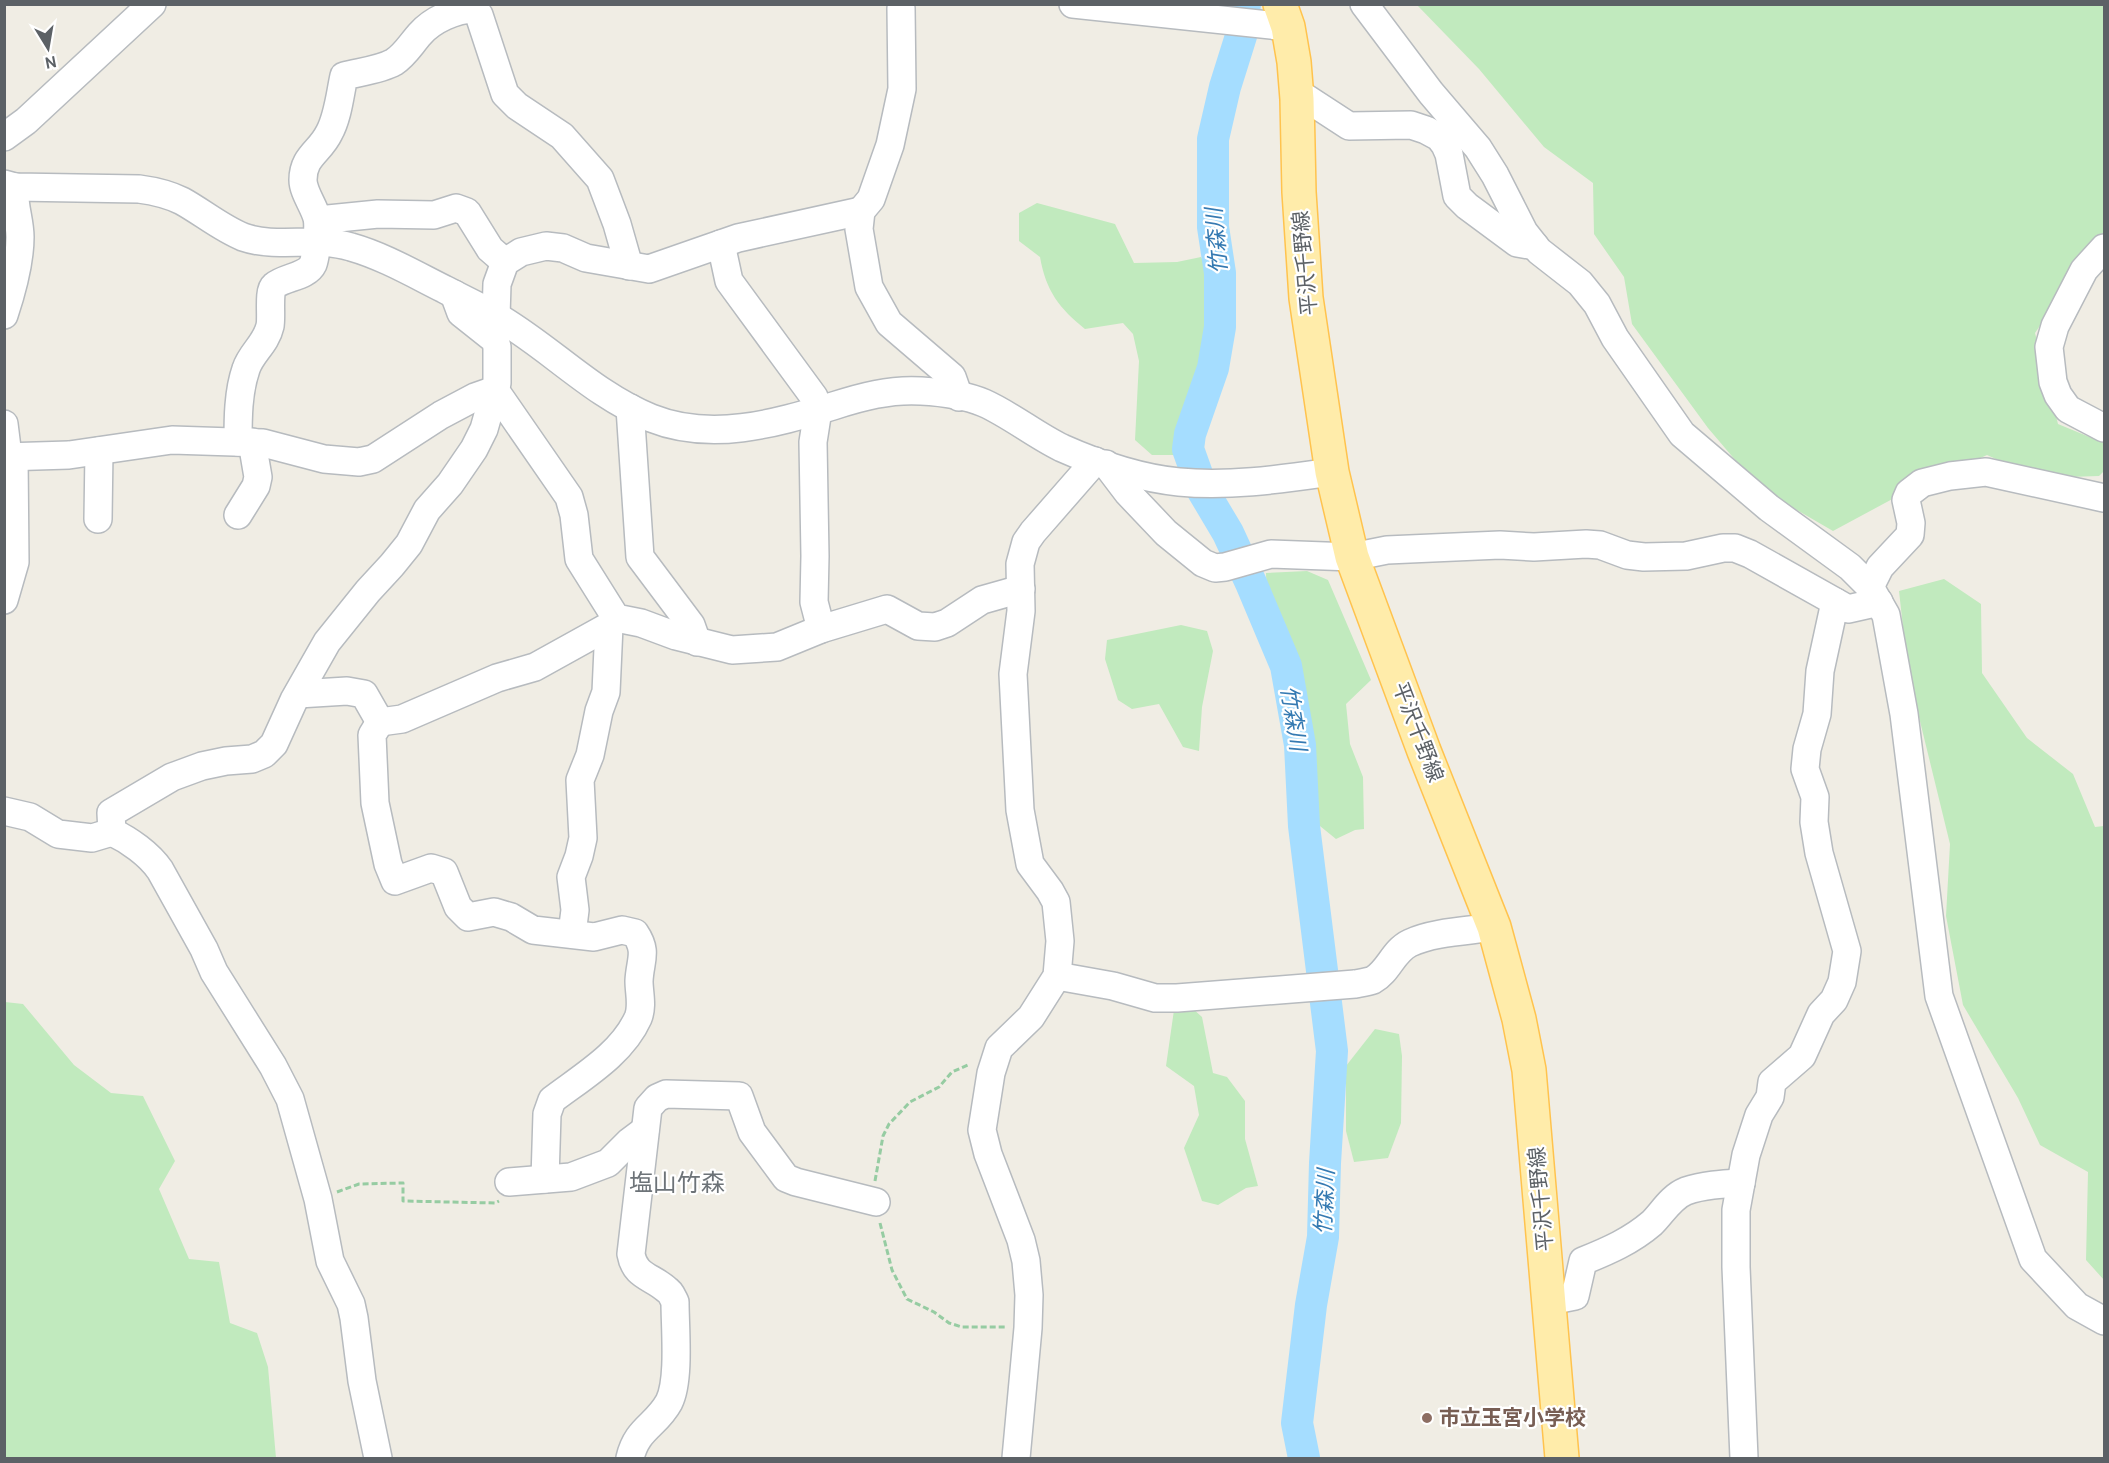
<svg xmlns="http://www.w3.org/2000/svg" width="2109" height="1463" font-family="Cabin,'Noto Sans JP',sans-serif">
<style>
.green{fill:#c1eabe}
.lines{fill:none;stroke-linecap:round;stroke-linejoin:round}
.river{stroke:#a5ddff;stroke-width:32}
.minor-casing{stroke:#b7bbbf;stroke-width:30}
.major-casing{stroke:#ffc34e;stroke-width:36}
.path{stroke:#96cca2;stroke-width:3;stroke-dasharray:6 3;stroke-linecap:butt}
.minor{stroke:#fff;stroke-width:27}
.major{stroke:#ffecaa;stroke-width:33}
.education-dot{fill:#8d6e63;stroke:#fff;stroke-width:2}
.labels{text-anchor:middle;stroke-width:4.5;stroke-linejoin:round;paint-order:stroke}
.street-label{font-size:21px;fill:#5c6166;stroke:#fff}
.education-label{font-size:21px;font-weight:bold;fill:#785e54;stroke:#fff;text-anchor:start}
.water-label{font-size:22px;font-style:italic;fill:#357ab2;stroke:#fff}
.quarter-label{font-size:24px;fill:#6d7378;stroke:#fff}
</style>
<rect width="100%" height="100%" fill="#f0ede4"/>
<g class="green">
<polygon points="1417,5 2104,5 2104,244 2079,269 2035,333 2058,424 2104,443 2104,471 2099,476 2038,478 1987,455 1898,496 1833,531 1759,488 1708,428 1632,324 1624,277 1594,234 1593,183 1544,147 1479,69"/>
<path d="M 1037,203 L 1115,224 L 1134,263 L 1177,262 L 1201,257 L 1211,275 L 1209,329 L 1202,374 L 1173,455 L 1152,455 L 1135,440 L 1139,361 L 1133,334 L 1123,323 L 1085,329 C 1059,308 1046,291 1040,257 L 1019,241 L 1019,213 Z"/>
<polygon points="1307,571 1328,580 1371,680 1346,704 1350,744 1363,777 1364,829 1355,830 1336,839 1315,822 1302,717 1284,635 1267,605 1266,573"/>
<polygon points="1944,579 1981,604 1982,673 2027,738 2073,774 2095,827 2104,826 2104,1280 2086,1260 2088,1172 2040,1145 2018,1098 1963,1005 1946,916 1950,844 1908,672 1899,591"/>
<polygon points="1181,625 1207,631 1213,651 1202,707 1199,751 1183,747 1159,704 1132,709 1118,700 1105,659 1107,640"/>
<polygon points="5,1002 23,1004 74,1065 111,1093 143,1096 175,1161 159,1189 189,1259 219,1262 230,1323 257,1333 268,1367 276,1458 5,1458"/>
<polygon points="1192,1008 1202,1017 1213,1073 1227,1077 1245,1101 1245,1139 1258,1186 1246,1188 1218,1205 1202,1201 1184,1148 1199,1115 1194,1086 1166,1066 1174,1010"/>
<polygon points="1375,1029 1399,1034 1402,1056 1401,1123 1388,1158 1354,1162 1346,1131 1346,1066"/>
</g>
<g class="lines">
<polyline class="river" points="1245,4 1241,36 1225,87 1213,139 1213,227 1220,273 1220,327 1213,368 1190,434 1188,449 1203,491 1228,533 1251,583 1286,666 1300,745 1304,826 1332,1051 1325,1163 1323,1237 1311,1305 1297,1423 1304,1458"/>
<defs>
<g id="minor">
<polyline points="1073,4 1288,27"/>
<polyline points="1364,4 1431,93 1478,148 1495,175 1524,232 1539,251 1580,283 1597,304 1615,338 1682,434 1769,508 1850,567 1870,587 1886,615 1904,714 1939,996 2033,1259 2077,1306 2104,1321"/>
<polyline points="901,8 902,89 890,145 871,199 861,211 859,229 869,287 889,323 952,377 959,397"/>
<polyline points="1297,99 1306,98 1349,126 1411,125 1426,130 1439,137 1445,145 1449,154 1457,196 1467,206 1517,243 1535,246"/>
<polyline points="4,137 26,121 152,4"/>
<path d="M 4,184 L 15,187 L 139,189 C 154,191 168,194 182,201 C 202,212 221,228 243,237 C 277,249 315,236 351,247 C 383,256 414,274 444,289 C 461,298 479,306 496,316 C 550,347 592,394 651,418 C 711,442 773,424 833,406 C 861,397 890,389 921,391 C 941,392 965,395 984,403 C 1011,415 1035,435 1062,448 C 1098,464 1139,478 1179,482 C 1229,487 1282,479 1332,472"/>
<polyline points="318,220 378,214 434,215 456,208 467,212 490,249 505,262"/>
<polyline points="721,244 729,281 814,397 818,410 813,442 815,556 814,602 821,629"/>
<polyline points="2104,248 2084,270 2055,326 2049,347 2053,382 2058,395 2068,409 2104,428"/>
<path d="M 4,315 C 12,291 20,263 20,237 C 20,220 13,204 15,187"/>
<polyline points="496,316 497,284 505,262 521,252 546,246 563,248 586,258 649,269 738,238 861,211"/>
<polyline points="630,408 640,557 691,625 697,642"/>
<polyline points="4,424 8,456"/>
<path d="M 238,442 C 238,419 238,392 246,369 C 251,353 266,344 270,326 C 272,317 268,291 274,286 C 284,277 307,277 313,264 C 316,256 319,226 317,218 C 314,206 303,192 303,180 C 303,156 320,152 329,133 C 338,117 340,94 344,76 C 359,72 380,70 394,62 C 405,55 411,44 420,34 C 432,20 456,9 474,9 L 479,15 L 505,94 L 517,106 L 562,136 L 600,179 L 617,224 L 629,266"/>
<polyline points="4,457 69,455 172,440 263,443 324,459 359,462 373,459 441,415 475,397 495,390 569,497 574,515 579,559 616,618 641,623 676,636 732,650 777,647 821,629 887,609 918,626 935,627 947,623 982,600 1021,589"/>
<polyline points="1106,464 1128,493 1166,533 1203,563 1215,568 1225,567 1271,554 1352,557 1387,550 1500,545 1534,547 1586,544 1600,545 1627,555 1644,557 1686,556 1723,548 1735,548 1750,554 1848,609 1879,602"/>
<polyline points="238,515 256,486 258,477 252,442"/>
<polyline points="98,519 99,451"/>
<polyline points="1870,587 1880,567 1910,535 1911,523 1906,500 1909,493 1922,483 1950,476 1986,472 2104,498"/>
<polyline points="4,600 15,562 14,456"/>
<polyline points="298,694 347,691 364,694 380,722 402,719 497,678 535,667 609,626 616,618"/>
<path d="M 380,722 L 372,735 L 375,803 L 388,864 L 395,881 L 431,868 L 444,872 L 458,907 L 468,917 L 494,912 L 511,917 L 533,930 L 594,937 L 622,930 L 635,933 C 648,952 640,960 639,981 C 639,993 643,1006 638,1018 C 622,1054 582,1077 552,1100 L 547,1114 L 545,1179"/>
<polyline points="4,811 30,817 58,834 92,838 112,832"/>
<polyline points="572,934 575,910 571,877 579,856 583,838 580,780 590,755 599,711 606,692 609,626"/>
<path d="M 1057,976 L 1113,986 L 1155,998 L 1177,998 L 1355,984 C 1360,983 1368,982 1373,980 C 1389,971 1393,951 1410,943 C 1433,932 1468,931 1494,927"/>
<polyline points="509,1182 571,1177 608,1163 629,1142 645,1130"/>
<path d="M 1550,1301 L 1575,1296 L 1583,1261 C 1608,1251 1631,1241 1652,1223 C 1663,1212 1671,1197 1686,1191 C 1703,1185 1722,1184 1741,1183"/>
<path d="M 378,1458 L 362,1381 L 354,1318 L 351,1304 L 330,1261 L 318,1199 L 290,1099 L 273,1066 L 214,972 L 204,949 L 160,870 C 149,854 129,840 112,832 L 111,813 L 172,777 L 202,766 L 226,761 L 252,759 L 264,754 L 274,744 L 294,700 L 327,642 L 368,591 L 392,565 L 409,544 L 427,510 L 450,484 L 474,449 L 484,429 L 497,383 L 497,347 L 495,340 L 461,313 L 454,294"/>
<path d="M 630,1458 C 637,1428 656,1426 669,1402 C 680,1380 675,1328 675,1302 C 673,1298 671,1292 667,1290 C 652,1276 635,1277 631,1254 L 648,1108 L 657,1098 L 666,1094 L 739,1096 L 752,1132 L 786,1178 L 796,1182 L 876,1202"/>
<polyline points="1016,1458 1028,1328 1029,1295 1026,1261 1021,1240 988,1154 982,1130 991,1073 999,1048 1031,1017 1057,976 1060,941 1056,902 1050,891 1030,864 1020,810 1013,674 1021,611 1020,564 1026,542 1033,532 1095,461"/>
<polyline points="1744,1458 1736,1267 1736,1210 1746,1155 1759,1115 1770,1097 1772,1082 1802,1056 1821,1014 1834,1000 1842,982 1847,951 1819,853 1814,822 1815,797 1805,769 1807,749 1817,714 1820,671 1835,602"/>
</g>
<polyline id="major" points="1280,4 1288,27 1294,62 1297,99 1299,192 1306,298 1332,472 1352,557 1424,751 1494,927 1519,1019 1529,1070 1562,1458"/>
</defs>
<use href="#minor" class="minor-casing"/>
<use href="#major" class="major-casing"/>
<g class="path">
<polyline points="875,1181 883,1136 889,1124 910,1102 939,1087 952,1072 970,1064"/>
<polyline points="337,1192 359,1184 403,1183 403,1201 495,1203 499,1201"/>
<polyline points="880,1223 892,1270 907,1299 934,1312 949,1323 962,1327 1006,1327"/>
</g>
<use href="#minor" class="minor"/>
<use href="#major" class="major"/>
</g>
<circle class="education-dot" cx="1427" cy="1418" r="6"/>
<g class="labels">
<g class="street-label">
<text transform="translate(1305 263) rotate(-95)" y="7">平沢千野線</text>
<text transform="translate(1418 732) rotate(69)" y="7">平沢千野線</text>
<text transform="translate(1541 1199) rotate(-95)" y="7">平沢千野線</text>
</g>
<g class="education-label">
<text x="1439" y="1425">市立玉宮小学校</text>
</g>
<g class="water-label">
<text transform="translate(1216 241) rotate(-95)" y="8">竹森川</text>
<text transform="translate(1294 718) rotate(81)" y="8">竹森川</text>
<text transform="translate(1324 1202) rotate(-87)" y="8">竹森川</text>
</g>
<g class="quarter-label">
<text x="677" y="1191">塩山竹森</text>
</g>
</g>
<rect width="2109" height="1463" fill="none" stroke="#5c6166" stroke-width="12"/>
<g transform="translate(48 48) rotate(169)" stroke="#ffffff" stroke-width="4.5" paint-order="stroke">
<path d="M0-4.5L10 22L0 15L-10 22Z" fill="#5c6166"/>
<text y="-9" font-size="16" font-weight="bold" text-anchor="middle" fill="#5c6166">N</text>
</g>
</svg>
